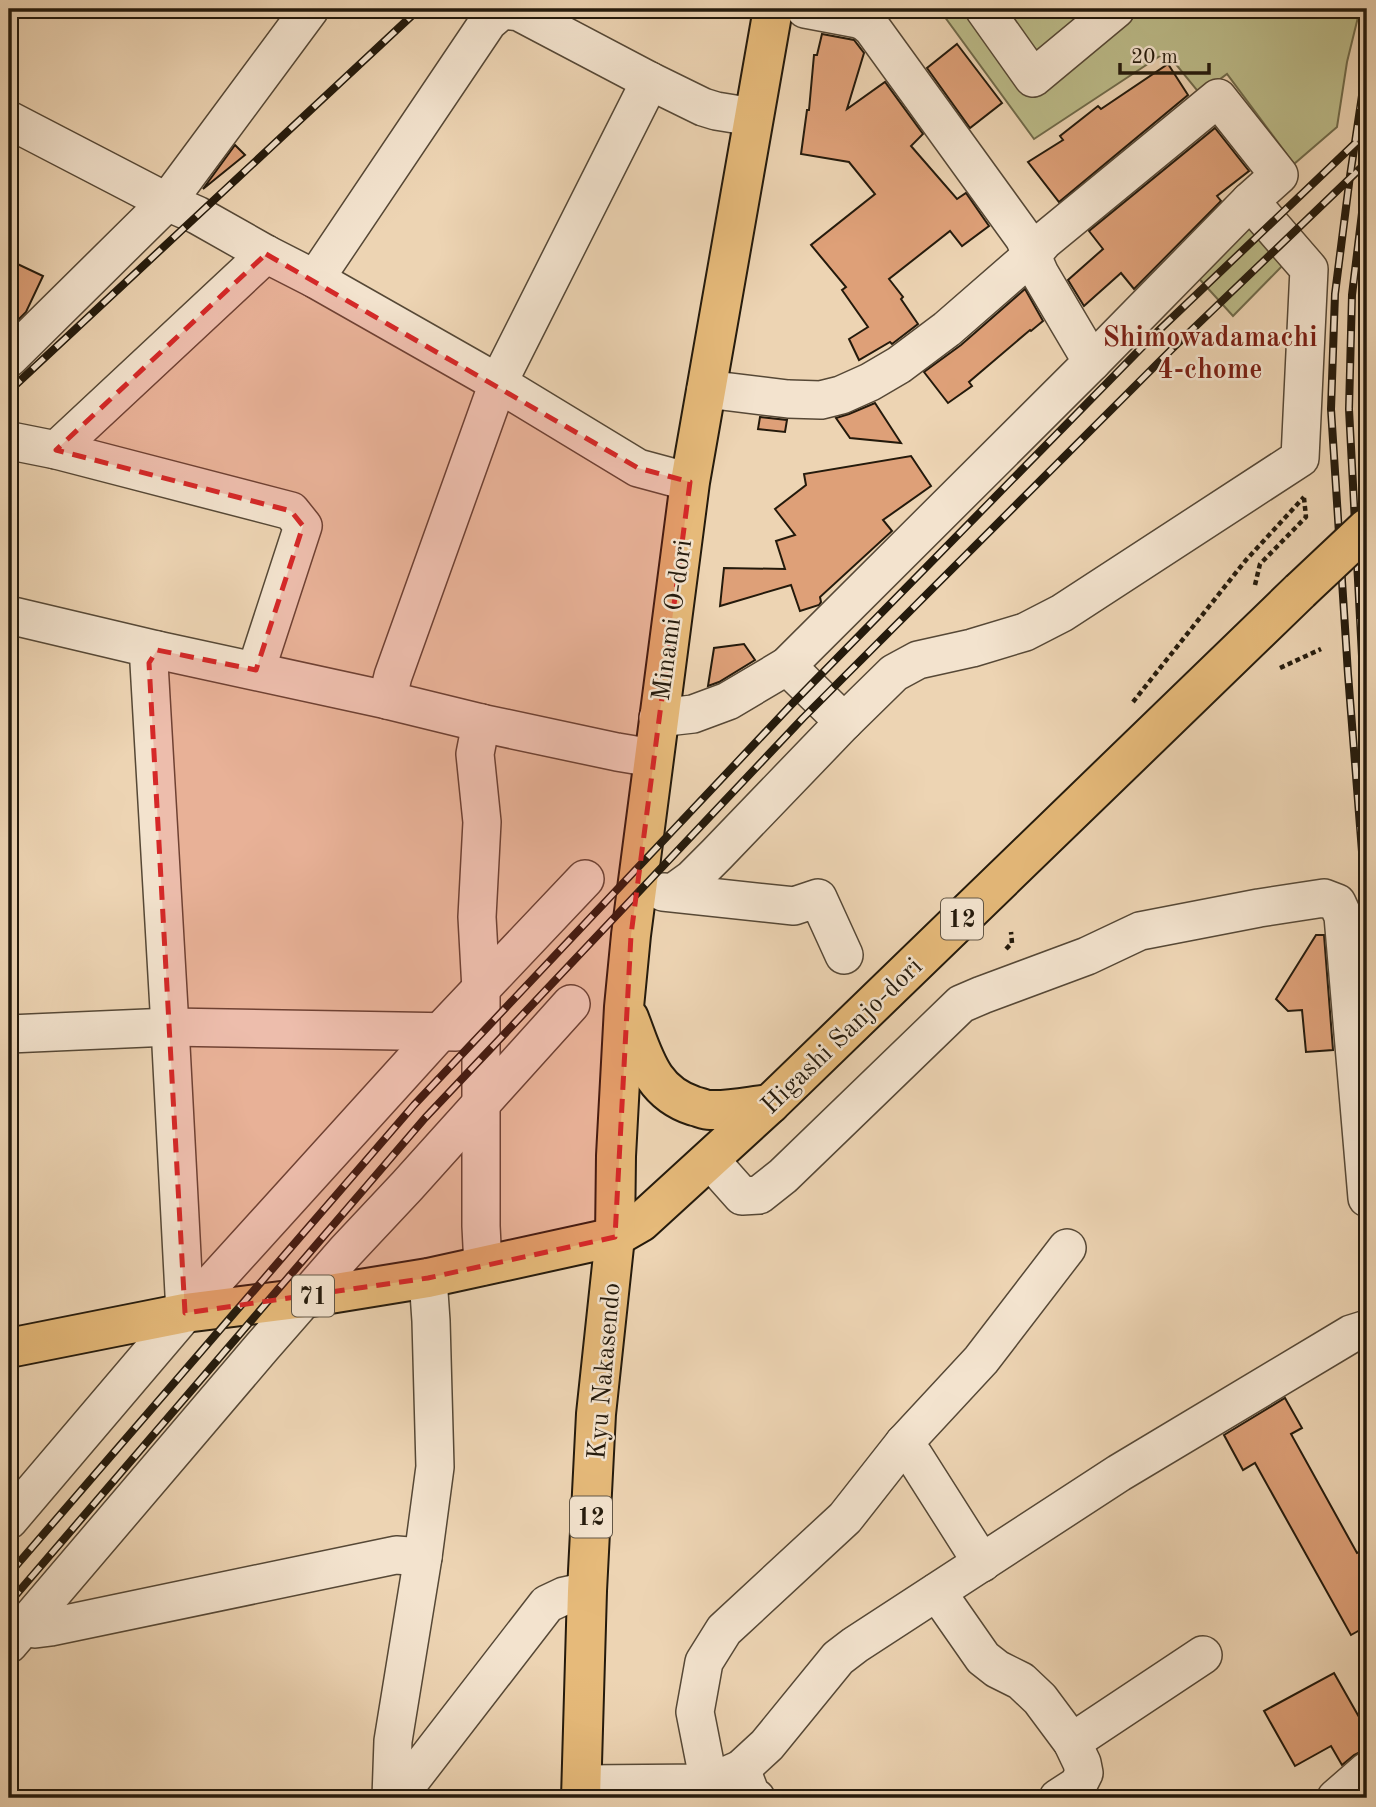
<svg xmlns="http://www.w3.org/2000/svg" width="1376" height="1807" font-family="'Old Standard TT',serif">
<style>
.green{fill:#bcbc8a;stroke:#706b4b;stroke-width:2}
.building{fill:#dea078;stroke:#241a0c;stroke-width:2}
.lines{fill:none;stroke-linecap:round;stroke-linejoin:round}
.minor-casing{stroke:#564836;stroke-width:40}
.major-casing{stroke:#241a0c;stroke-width:42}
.path{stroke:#241a0c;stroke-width:4.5;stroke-dasharray:5 3.5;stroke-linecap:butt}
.minor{stroke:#f3e3ce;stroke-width:37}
.major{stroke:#e6ba7a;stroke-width:38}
.rail-casing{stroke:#241a0c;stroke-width:8}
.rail{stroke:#f3e3ce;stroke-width:5;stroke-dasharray:16;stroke-linecap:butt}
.major-bridge-casing{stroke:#241a0c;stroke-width:42;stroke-linecap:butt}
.major-bridge{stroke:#e6ba7a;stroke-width:38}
.marked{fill:#d62828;fill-opacity:0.2;stroke:#d62828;stroke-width:5;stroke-dasharray:14 9;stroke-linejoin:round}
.labels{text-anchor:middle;stroke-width:5;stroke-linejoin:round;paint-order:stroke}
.shield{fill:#f3e3ce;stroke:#625646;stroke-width:2}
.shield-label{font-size:24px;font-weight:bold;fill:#241a0c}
.street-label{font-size:26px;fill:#241a0c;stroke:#f3e3ce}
.neighbourhood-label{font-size:28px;font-weight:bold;fill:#7a1f14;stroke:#f3e3ce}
</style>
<rect width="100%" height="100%" fill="#edd4b3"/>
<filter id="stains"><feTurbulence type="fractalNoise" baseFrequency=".00286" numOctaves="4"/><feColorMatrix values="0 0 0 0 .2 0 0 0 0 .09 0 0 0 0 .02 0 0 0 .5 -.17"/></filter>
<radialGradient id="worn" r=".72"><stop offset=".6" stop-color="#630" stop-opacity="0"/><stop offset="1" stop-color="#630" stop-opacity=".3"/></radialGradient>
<g class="green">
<polygon points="939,9 1360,9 1347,62 1337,127 1294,164 1227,74 1200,94 1166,52 1034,139"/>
<polygon points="1250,218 1288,260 1233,316 1193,272"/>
</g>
<g class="building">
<polygon points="822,34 854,40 864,53 847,109 885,82 923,134 911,146 957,199 966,193 989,226 962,246 950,231 889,279 903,297 901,299 918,324 892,344 890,342 859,360 849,339 868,327 842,290 846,287 811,245 875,194 849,162 801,154 807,110 809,110 814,55 817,55"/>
<polygon points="957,44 1002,103 970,128 927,68"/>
<polygon points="1168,64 1188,95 1059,202 1028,162 1063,140 1060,136 1098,106 1101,109"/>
<polygon points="1215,128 1249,171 1217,196 1221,201 1134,289 1121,273 1084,306 1068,280 1103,249 1089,231"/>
<polygon points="235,145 245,155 203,189"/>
<polygon points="9,260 43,276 26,312 9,329"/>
<polygon points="1025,289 1043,321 1031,331 1030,330 969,382 972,386 948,403 924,372 961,345"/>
<polygon points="875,403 901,443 850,438 836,418 849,414"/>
<polygon points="760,417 787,420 785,432 758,429"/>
<polygon points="911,456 931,486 883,520 892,531 820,597 821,602 819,605 800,611 791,585 720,606 724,568 785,569 776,541 795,535 775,509 806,485 804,474"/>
<polygon points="744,644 755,660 719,682 708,686 714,648"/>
<polygon points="1316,935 1324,935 1333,1050 1306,1052 1302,1010 1288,1011 1276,999"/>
<polygon points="1285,1398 1302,1428 1291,1434 1357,1553 1367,1548 1367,1626 1351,1635 1255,1463 1243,1470 1224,1435"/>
<polygon points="1334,1673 1367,1731 1367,1751 1362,1751 1354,1755 1342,1765 1331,1746 1295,1766 1264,1711"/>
</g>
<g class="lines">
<defs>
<g id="minor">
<polyline points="805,9 858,19 865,22 872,28 1024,238 1040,274 1092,362"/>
<polyline points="984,9 1033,78 1116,9"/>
<polyline points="9,120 167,202 197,215 266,254 315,279 498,383 638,468 690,482"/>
<polyline points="315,279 488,22 502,10 519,12 650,81 703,107 716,111 753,117"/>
<polyline points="9,358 167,202 310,9"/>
<polyline points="11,441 56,450 291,511 303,526 256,670"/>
<polyline points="56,450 266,254"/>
<polyline points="9,615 157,650 387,700 481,723 617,752 653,758"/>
<polyline points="157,650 149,663 170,1027 185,1313"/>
<polyline points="787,666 844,722"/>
<polyline points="387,700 393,676 498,383 650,81"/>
<polyline points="658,718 693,714 728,701 787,666 1092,362 1250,201 1279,175 1218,98 1044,241 1032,255 947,329 899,365 870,382 841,395 821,400 788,399 706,389"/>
<polyline points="481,723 475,754 482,822 477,917 481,990 481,1226 483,1266"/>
<polyline points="663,892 794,906 818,898 844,955"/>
<polyline points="674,892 692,879 717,854 844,722 894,673 918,660 972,648 1025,632 1062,613 1300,458 1309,269 1250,201"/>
<polyline points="9,1034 170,1027 456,1032"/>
<polyline points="710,1160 742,1196 759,1195 783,1176 961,1004 982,995 1087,956 1140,931 1259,908 1324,898 1337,903 1343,916 1367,1198"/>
<polyline points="904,1443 914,1456 982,1563"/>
<polyline points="9,1520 185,1313 440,1032 585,879"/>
<polyline points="937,1592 983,1658 997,1669 1021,1681 1040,1699 1072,1742 1082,1763 1084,1773 1078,1785 1058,1798"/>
<polyline points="26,1624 35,1629 51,1627 396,1555 423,1557"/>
<polyline points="9,1644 262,1347 346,1251 407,1186 571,1004"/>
<polyline points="1072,1742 1203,1655"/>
<polyline points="741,1769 751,1795 756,1798"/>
<polyline points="582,1784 709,1783 741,1769 767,1745 838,1658 855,1645 1119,1473 1351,1334 1367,1329"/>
<polyline points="391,1798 393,1741 423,1557 435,1467 431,1321 428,1278"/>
<polyline points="397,1798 547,1604 564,1596 587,1591"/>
<polyline points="710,1798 709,1783 695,1712 704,1662 724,1630 845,1518 904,1443 981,1360 1067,1248"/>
<polyline points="1336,1798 1367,1771"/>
</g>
<g id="major">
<path d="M 629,1018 C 644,1057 651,1092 694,1106 C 699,1107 705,1110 710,1110 C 729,1111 751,1106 770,1104"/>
<polyline points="9,1348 185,1313 305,1298 428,1278 615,1237 641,1222 770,1104 1300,591"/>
<polyline points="581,1798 587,1591 596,1414 615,1237 616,1156 624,1007 631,935 690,482 773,9"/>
</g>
</defs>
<use href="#minor" class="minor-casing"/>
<use href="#major" class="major-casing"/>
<g class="path">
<polyline points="1255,585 1260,564 1306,517 1304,498"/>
<polyline points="1280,668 1321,649"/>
<polyline points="1133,702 1246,560 1304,497"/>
<polyline points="1006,949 1012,943 1011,932"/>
</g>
<use href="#minor" class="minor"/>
<use href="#major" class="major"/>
<defs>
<g id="rail">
<polyline points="1367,62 1350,176 1335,294 1331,409 1348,674 1367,915"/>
<polyline points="1367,172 1352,295 1349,409 1363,675 1367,734"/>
<polyline points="9,391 419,9"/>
<polyline points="9,1574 414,1105 792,704 1154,335 1367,132"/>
<polyline points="9,1603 425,1118 803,718 1173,348 1367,162"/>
</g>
</defs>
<use href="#rail" class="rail-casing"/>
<use href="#rail" class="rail"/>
<defs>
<polyline id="major-bridge" points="1300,591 1367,528"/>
</defs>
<use href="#major-bridge" class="major-bridge-casing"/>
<use href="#major-bridge" class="major-bridge"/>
</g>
<path class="marked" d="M 266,254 L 638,468 L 690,482 L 631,935 L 615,1237 L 428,1278 L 185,1313 L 149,663 L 157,650 L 256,670 L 303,526 L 291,511 L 56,450 Z"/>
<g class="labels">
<g class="shield">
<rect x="941" y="898.5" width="42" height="41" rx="5"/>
<rect x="292" y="1275.5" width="42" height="41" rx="5"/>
<rect x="570" y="1496.5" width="42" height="41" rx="5"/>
</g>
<g class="shield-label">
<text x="962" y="927">12</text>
<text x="313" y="1304">71</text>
<text x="591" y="1525">12</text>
</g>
<g class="street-label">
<text transform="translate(671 620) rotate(-82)" y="9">Minami O-dori</text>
<text transform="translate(841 1035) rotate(-44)" y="9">Higashi Sanjo-dori</text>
<text transform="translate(603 1371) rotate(-85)" y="9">Kyu Nakasendo</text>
</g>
<g class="neighbourhood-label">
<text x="1210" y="346">Shimowadamachi<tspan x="1210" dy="32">4-chome</tspan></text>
</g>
</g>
<rect width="1376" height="1807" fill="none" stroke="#edd4b3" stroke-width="35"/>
<rect x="10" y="10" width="1355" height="1786" fill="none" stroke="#241a0c" stroke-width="3.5"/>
<rect x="18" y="18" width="1341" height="1772" fill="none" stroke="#241a0c" stroke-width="2"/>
<path d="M1120 63v10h89v-10" fill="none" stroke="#241a0c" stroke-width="3.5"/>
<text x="1131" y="63" font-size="21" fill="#241a0c" stroke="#f3e3ce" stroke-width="5" paint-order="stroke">20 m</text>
<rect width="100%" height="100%" filter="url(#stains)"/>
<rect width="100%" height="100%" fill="url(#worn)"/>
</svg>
